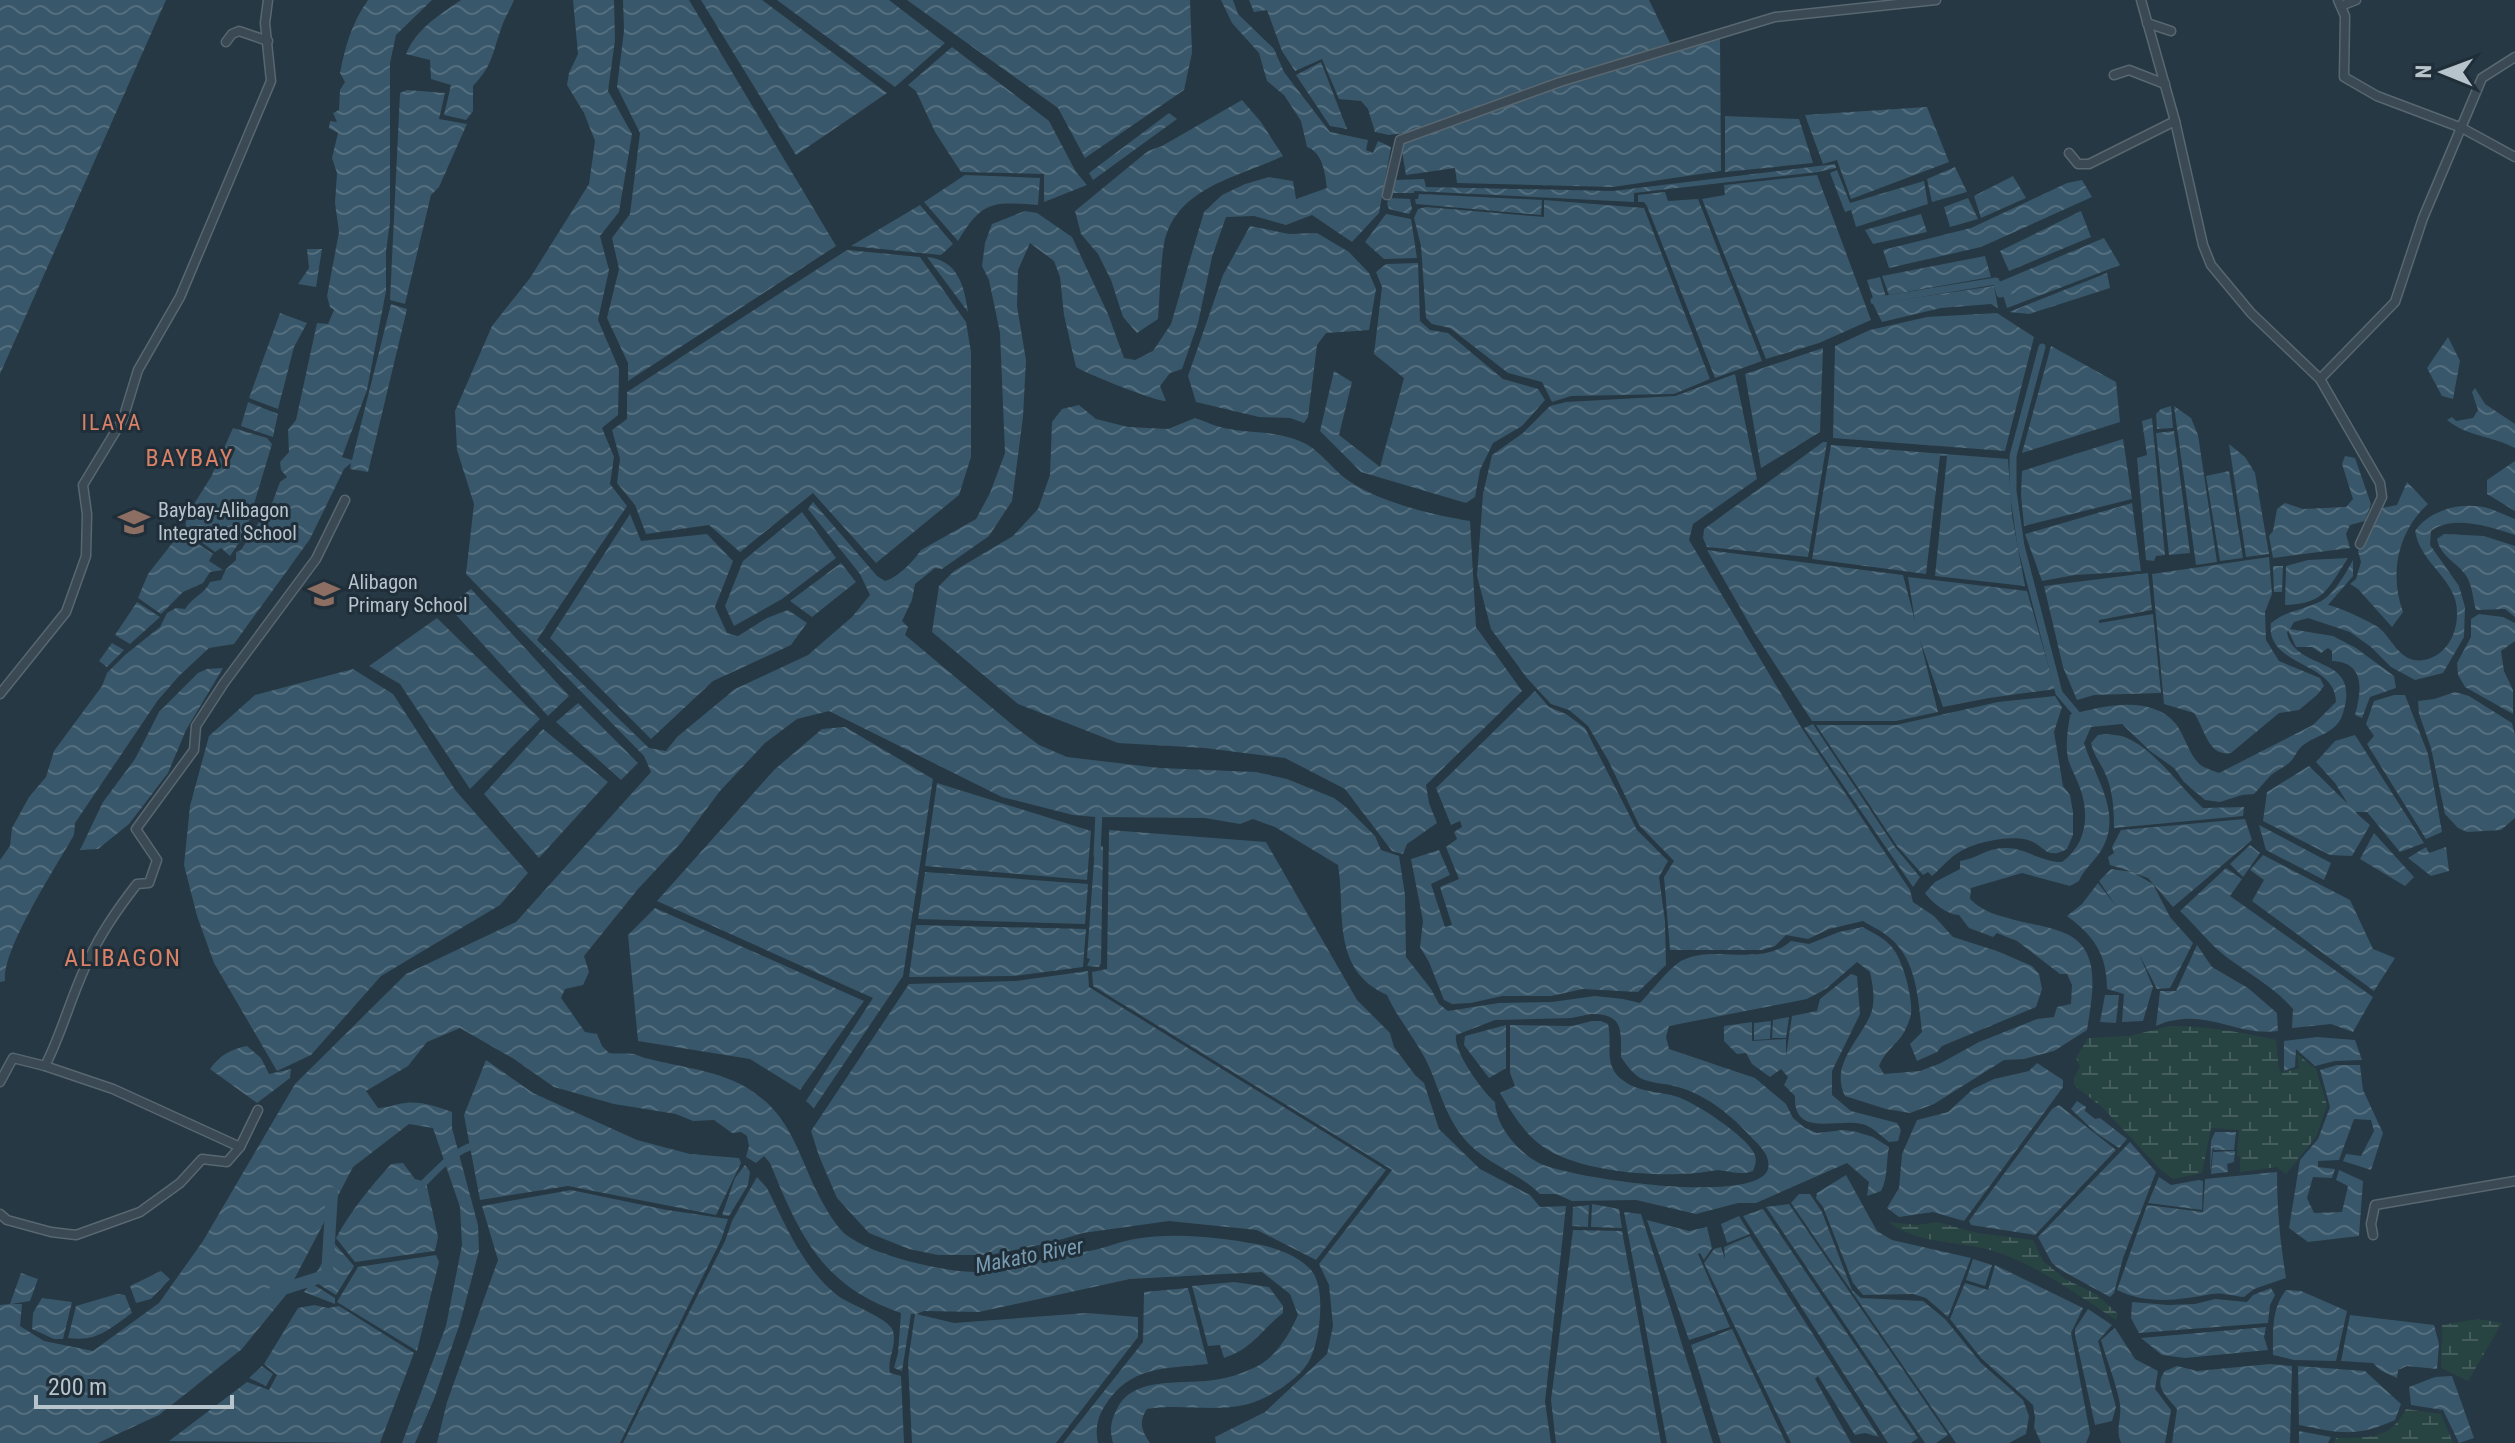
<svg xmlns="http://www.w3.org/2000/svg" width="2515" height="1443" font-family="'Roboto Condensed',sans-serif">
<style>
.wetland{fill:url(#wetland-marsh)}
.water{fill:url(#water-waves);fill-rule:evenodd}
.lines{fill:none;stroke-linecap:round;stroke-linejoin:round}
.canal{stroke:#39576a;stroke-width:7}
.river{stroke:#39576a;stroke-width:12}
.minor-casing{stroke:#586770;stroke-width:11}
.minor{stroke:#3a4953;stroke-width:8}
.labels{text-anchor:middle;stroke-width:6;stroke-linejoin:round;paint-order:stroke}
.poi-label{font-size:20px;fill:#b7c4cc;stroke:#1f2e38;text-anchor:start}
.neighbourhood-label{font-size:22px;letter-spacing:2px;fill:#d98166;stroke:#1f2e38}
.water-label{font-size:22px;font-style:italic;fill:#779ab0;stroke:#1f2e38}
.quarter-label{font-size:24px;letter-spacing:2px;fill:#d98166;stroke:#1f2e38}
</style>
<defs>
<pattern id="wetland-marsh" width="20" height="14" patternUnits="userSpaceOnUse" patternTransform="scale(2)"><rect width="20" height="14" fill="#284442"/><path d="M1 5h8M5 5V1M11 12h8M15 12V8" fill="none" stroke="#455d5c"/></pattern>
<pattern id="water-waves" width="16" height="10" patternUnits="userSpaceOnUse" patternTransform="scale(2)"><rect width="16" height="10" fill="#39576a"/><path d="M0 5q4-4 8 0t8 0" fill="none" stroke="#536e7e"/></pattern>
</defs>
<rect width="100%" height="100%" fill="#263843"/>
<g class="wetland">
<path d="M 2170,1026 C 2206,1026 2241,1032 2276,1040 L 2279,1069 L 2282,1073 L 2299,1068 L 2297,1054 L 2316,1069 L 2327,1105 L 2316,1137 L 2286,1174 L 2277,1167 L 2240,1172 L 2240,1157 L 2237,1156 L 2239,1130 L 2211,1128 L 2202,1173 L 2173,1179 L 2162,1171 L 2103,1108 L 2074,1085 L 2074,1078 L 2080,1066 L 2076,1058 L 2088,1038 L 2129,1036 Z"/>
<path d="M 1888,1222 L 1917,1225 L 1937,1222 L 1977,1233 L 2033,1240 L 2043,1261 L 2065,1279 L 2096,1294 L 2118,1314 L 2116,1320 C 2078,1295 2036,1264 1993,1251 C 1957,1240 1919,1245 1888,1222 Z"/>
<polygon points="2478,1319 2502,1323 2468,1381 2441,1368 2442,1325"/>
<path d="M 2406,1409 L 2441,1414 L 2453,1443 L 2334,1443 L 2336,1438 C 2368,1437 2389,1441 2406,1409 Z"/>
</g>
<g class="water">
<polygon points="0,0 166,0 0,374"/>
<path d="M 368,0 L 432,0 L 396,35 L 390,63 L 390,222 L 386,251 L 386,291 L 367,390 L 342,457 L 352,460 L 391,304 L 407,309 L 368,472 L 350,469 L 351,463 L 344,469 L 310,539 L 234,644 L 209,648 L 179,676 L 158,700 L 75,823 L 74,835 C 56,867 2,949 5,981 L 0,982 L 0,860 L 10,846 L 12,828 L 29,797 L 46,777 L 54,751 L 102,686 L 107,673 L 125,655 L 160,627 L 167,613 L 176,608 L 185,609 C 191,598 206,593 210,582 L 221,580 L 226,569 L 236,560 L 236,552 L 241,550 L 259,522 L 265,522 L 280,482 L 287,477 L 281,470 L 280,462 L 289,452 L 288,430 L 296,420 L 317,323 L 328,324 L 334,310 L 330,307 L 327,296 L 339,232 L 335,203 L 337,173 L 332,158 L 338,133 L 329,128 L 330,121 L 337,122 L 333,113 L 339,110 L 340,90 L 345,82 L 340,73 C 345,47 352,22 368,0 Z"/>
<path d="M 461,0 L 514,0 C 510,10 504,19 501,29 C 492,54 493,65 473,86 L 473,111 L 466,120 L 444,115 L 451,85 L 431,79 L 430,60 L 406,54 C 417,28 438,16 461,0 Z"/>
<path d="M 573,0 L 614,0 L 615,40 L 608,91 L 632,134 L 619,212 L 600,236 L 609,270 L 598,320 L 619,369 L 618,415 L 602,428 L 614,457 L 610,484 L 627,506 L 537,640 L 649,748 L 666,751 L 677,737 L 735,689 L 808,655 L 852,617 L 870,595 L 860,574 L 808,509 L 813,502 L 877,576 L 885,581 C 897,578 914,561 921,550 L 976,519 L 990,493 L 1005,453 L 1000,333 L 989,280 L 982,266 L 985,243 L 992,224 L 1025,211 L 1037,213 L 1072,237 L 1108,314 L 1124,358 L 1135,360 L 1153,351 L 1171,324 L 1204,212 L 1222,195 L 1245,184 L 1269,177 L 1293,181 L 1296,199 L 1327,188 C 1325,173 1323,153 1307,147 L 1301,121 L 1284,95 L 1267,81 L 1259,53 L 1232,23 L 1221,0 L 1233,0 L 1238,14 L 1274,49 L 1284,72 L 1330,132 L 1368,140 L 1366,150 L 1373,153 L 1378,141 L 1391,147 L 1379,213 L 1352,242 L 1312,215 L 1286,225 L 1254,216 L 1226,217 L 1212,257 L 1198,323 L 1182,369 L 1170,373 L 1160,386 L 1166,401 C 1157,402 1087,374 1076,367 L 1064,315 L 1060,277 L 1054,261 L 1030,243 L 1018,270 L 1017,306 L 1026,360 L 1023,417 L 1012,501 L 989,536 L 942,569 L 935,568 L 915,584 L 912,600 L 902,621 L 908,627 L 905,635 L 1015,727 L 1039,745 L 1067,757 L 1160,768 L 1256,772 L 1287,779 L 1334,798 L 1346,807 L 1375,836 L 1381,850 L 1399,856 L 1405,895 L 1406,957 L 1431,989 L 1439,1004 L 1448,1011 L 1499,1003 L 1552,1002 L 1595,996 L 1623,999 L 1640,1003 C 1651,992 1670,966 1683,960 C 1716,944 1760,968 1791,941 L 1809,944 L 1839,932 L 1863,927 C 1871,932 1882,937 1889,944 C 1902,955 1913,997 1911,1014 C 1910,1020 1905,1032 1901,1037 C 1893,1047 1884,1053 1879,1066 L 1884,1074 L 1920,1071 L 1941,1063 L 1979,1042 L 2037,1019 L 2054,1017 L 2057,1007 L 2071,1004 L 2072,985 L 2067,974 L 2060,974 L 2017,941 L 1997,933 L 1993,937 L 1969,928 L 1959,915 C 1948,915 1931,902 1925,893 L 1935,882 L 1960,869 L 1960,861 C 1976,859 1987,848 2004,848 C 2024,847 2041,862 2062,862 C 2086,845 2090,816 2080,788 C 2077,779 2071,769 2068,759 C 2065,743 2068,730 2070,715 C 2102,706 2151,694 2176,724 C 2185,736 2190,758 2202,766 C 2207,769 2214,771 2219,773 L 2313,725 L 2336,702 C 2336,661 2265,667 2271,623 C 2286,611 2301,610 2317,603 C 2333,597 2345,574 2353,560 L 2353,576 L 2328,605 C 2339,607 2369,621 2378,627 C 2387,634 2391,643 2399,651 C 2415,669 2440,659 2450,641 C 2457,629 2459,613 2455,599 C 2447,574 2420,560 2415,531 C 2431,508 2465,501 2491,509 C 2499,512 2507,516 2515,519 L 2515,535 C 2492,527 2452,514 2431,531 L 2430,545 L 2459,586 L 2465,607 L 2464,637 L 2443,673 L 2415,680 L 2391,667 L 2371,647 L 2350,632 L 2308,618 L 2294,622 L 2290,629 L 2333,636 L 2356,648 L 2394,676 L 2396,688 L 2370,697 L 2362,718 L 2355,715 C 2362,690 2365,662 2332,661 L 2332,651 L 2328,648 L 2321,653 L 2312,647 L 2296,647 L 2288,630 L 2287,633 C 2296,673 2362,653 2343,713 C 2337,734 2317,734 2302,746 C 2297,750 2295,757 2291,761 C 2285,767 2277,770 2271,775 C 2265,781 2260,788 2254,794 L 2242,795 L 2220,802 L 2205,800 L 2184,782 L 2174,768 L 2150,751 L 2122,724 L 2091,727 L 2084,743 C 2094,776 2121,810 2104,845 C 2098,859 2084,868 2079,881 L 2070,886 L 2022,873 L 1971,888 L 1970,899 C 1981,910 1993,914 2008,918 C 2026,924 2045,925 2062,932 C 2104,947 2092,996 2087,1030 L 2054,1051 L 2024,1059 L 2004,1060 L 1934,1104 L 1910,1113 L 1886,1109 L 1845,1096 C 1830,1066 1858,1042 1870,1016 C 1876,1002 1873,986 1870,972 L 1857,962 L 1827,988 L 1807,999 L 1669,1026 L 1666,1037 L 1669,1049 L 1755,1078 L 1786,1104 L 1793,1118 L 1805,1128 L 1817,1133 L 1843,1130 L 1857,1132 L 1873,1137 L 1889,1147 C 1886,1161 1888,1179 1881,1191 L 1867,1196 L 1869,1182 L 1847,1163 L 1756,1203 L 1738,1203 L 1696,1214 L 1636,1200 L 1572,1201 L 1556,1194 L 1540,1194 C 1519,1173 1491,1166 1470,1145 C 1445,1120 1440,1088 1425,1058 C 1413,1036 1397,1017 1387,995 C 1330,969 1346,913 1338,865 L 1275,827 L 1253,819 L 1240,824 L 1205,818 L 1096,817 L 1073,815 L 1002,797 L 829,711 L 797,719 L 765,743 L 720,791 L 681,843 L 638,889 L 584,956 L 589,972 L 583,985 L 565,989 L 561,998 L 585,1032 L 597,1034 L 602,1046 L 609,1053 C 617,1054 626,1053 634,1054 C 638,1055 641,1057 645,1058 C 683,1068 729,1071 760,1097 C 791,1121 800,1157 816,1190 C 823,1204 832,1220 842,1231 C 864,1254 944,1272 975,1272 C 1015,1264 1055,1258 1094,1250 C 1108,1247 1121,1241 1135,1239 C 1173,1232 1219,1237 1256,1244 C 1274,1247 1299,1256 1311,1270 C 1327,1288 1320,1343 1308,1363 C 1298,1378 1281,1389 1266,1397 C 1228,1417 1187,1402 1147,1409 C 1138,1422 1142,1431 1150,1443 L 1113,1443 C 1109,1429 1111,1420 1118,1407 C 1136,1374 1187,1386 1220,1379 C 1232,1377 1245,1372 1256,1367 C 1276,1357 1289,1335 1298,1315 L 1290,1294 L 1262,1272 L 1130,1279 L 979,1312 L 924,1311 L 916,1314 L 954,1323 L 1086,1313 L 1138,1317 L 1138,1337 L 1056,1443 L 912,1443 L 908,1362 L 915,1314 L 911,1314 L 902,1371 L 894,1368 L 898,1353 L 901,1313 C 822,1286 800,1236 770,1163 L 764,1156 L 756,1163 L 746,1157 L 749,1146 L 747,1136 L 741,1132 L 732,1133 L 714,1120 L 693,1121 L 676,1114 L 614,1104 L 554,1087 L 514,1059 L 460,1028 L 427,1042 L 408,1066 L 366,1091 L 378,1108 C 388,1108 395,1104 405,1103 C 421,1101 437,1107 452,1112 L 452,1128 L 478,1225 L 479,1251 L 460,1323 L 434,1399 L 415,1443 L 402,1443 L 446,1326 L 462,1245 L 460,1207 L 433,1128 L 409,1124 L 353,1167 L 286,1295 L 242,1349 L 159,1415 L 98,1443 L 0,1443 L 0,1305 L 10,1304 L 21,1273 L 38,1279 L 30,1301 L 11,1304 L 22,1304 L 20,1326 L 44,1341 L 93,1351 L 159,1303 L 203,1241 L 295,1084 L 406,974 L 516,922 L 651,772 L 644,756 L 466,574 L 474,504 L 457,450 L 455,411 L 492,326 L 530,278 L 589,184 L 595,141 L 584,113 L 567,85 L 569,73 L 578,54 ZM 1591,1014 C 1624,1014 1621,1030 1621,1057 C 1627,1066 1633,1074 1642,1079 C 1654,1084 1666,1083 1678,1087 C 1708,1096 1731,1115 1752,1138 C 1760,1146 1771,1156 1768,1169 C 1757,1206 1568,1178 1539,1163 C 1517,1151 1496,1126 1495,1102 C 1482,1091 1453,1051 1456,1035 L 1495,1020 L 1571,1018 Z"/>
<polygon points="623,0 689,0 836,246 628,381 628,363 607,318 619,269 612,238 630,214 640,133 617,87 624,31"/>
<polygon points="701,0 762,0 887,93 796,155"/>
<polygon points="777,0 889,0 945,43 895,87"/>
<polygon points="907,0 1190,0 1192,53 1184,90 1085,158 1058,108"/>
<polygon points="1249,0 1649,0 1670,43 1404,133 1389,135 1375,132 1368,109 1361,101 1339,99 1322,59 1295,71 1282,51 1267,10 1254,12"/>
<polygon points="1720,38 1721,171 1613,187 1457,183 1455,168 1406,175 1401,145 1406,140 1561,85"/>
<polygon points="952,47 1049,121 1076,172 1087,185 1044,202 1044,174 961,172 935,132 916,91 908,85"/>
<polygon points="1321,62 1347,129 1330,126 1296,75"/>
<polygon points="407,90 445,93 439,119 467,124 439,187 431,195 405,304 390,300 400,93"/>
<path d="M 1242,100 L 1261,122 L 1283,156 C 1239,177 1175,187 1164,244 C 1160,268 1160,294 1158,319 L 1137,333 L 1123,317 L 1111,280 L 1098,254 L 1081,234 L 1075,211 L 1148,151 L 1162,146 Z"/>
<polygon points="1927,107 1949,162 1851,199 1837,160 1823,164 1805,115"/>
<polygon points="1169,113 1177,119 1093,180 1089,173"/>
<polygon points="1725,116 1799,119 1813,163 1725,172"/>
<polygon points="1835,164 1836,168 1818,172 1634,193 1634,202 1414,191 1414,193 1391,193 1394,180 1424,179 1426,187 1613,191"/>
<polygon points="1955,167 1967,192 1932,202 1927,179"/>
<polygon points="1837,170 1850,203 1924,181 1928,204 1856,227 1851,210 1845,212 1830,173"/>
<path d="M 965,175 L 1040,178 L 1038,205 C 994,202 983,199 958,241 L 924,202 Z"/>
<polygon points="1817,175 1871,320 1819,343 1766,359 1702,199 1725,195 1724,185"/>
<polygon points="2013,176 2026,198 1981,218 1974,196"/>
<polygon points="2082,180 2092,197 1981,247 1889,268 1883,250 1971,228 2067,183"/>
<polygon points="1665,192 1668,201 1698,199 1762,361 1715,378 1647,206 1644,202 1638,202 1638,195"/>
<polygon points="1419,194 1542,200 1541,215 1416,204 1415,199 1418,199"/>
<polygon points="1390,198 1410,199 1412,209 1409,214 1389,209 1387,203"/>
<polygon points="1968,198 1978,219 1950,227 1944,207"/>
<polygon points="1544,200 1644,208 1710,379 1674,394 1571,396 1552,402 1542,382 1508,373 1450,328 1432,324 1426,318 1421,246 1414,218 1418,209 1426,207 1544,217"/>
<polygon points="920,205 953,244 941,255 851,246"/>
<polygon points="2081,211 2091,237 2009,271 2000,251"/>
<polygon points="1386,214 1411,219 1417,258 1384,259 1365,242"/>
<polygon points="1921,214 1927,232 1873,244 1865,230"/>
<polygon points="1250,226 1289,234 1317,233 1349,252 1369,273 1376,289 1369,330 1326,333 1317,345 1308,417 1304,423 1290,418 1259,417 1196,402 1188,376 1223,275"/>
<polygon points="2104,238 2120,265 2007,308 1999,282"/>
<polygon points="307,249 322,249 316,287 298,284 309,268"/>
<polygon points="847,250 920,257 966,322 971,352 971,457 959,495 876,563 813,493 740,552 709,525 646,534 635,505 617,483 620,459 612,430 627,419 627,392"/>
<polygon points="1985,256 1991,277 1889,295 1882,276"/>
<path d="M 927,257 C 958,260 964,286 968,312 Z"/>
<polygon points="1418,263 1420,321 1430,330 1448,333 1503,379 1538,389 1545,400 1522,426 1493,443 1480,470 1475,497 1466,503 1361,472 1320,431 1334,371 1352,382 1339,435 1380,467 1404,378 1374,354 1382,287 1376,272 1386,264"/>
<polygon points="2107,273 2110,288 2029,314 2009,312"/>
<polygon points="1880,277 1886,297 1873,298 1867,280"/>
<polygon points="1994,286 1998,308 1991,304 1941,308 1882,322 1873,304"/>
<polygon points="280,313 307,323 294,347 278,409 249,398"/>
<polygon points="1997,313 2034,337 2005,451 1833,438 1835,346 1870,330 1927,317"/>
<polygon points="2448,337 2460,361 2453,399 2442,396 2427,368"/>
<polygon points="2051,346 2116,382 2120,422 2022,453"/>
<polygon points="1823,348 1820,432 1761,468 1745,374"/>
<path d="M 1735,374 L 1757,479 L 1693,524 L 1689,540 L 1801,727 L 1910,890 L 1913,902 L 1934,916 L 1953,937 L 1997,951 L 2032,966 L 2039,974 L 2042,989 L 2036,1007 L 1942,1046 L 1937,1052 L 1917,1061 L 1910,1044 L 1922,1032 C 1918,1000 1917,960 1890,938 C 1882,931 1871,926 1863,921 L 1829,929 L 1808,939 L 1786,935 L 1775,946 L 1762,950 L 1670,950 L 1664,877 L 1674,861 L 1639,825 L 1608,760 L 1588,726 L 1569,710 L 1551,704 L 1527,678 L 1491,629 L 1477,576 L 1483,494 L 1492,455 L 1523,433 L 1550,406 L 1566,402 L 1675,396 Z"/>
<path d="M 2475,388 L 2485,404 L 2515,424 L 2515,448 C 2492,436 2466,436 2447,420 L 2452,417 L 2456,421 L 2473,418 L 2478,410 L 2472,392 Z"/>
<polygon points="248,402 278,414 273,437 241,426"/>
<path d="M 1079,405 L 1096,419 L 1128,427 L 1168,429 L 1195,418 C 1205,421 1214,426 1224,428 C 1253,434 1274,430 1302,442 C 1319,449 1333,470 1349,481 C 1379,502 1433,515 1470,521 L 1476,627 L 1522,691 L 1426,785 L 1429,803 L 1437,823 L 1407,844 L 1403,854 L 1392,851 L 1345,789 L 1285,758 L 1205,748 L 1118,743 L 1018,704 L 932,632 L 939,586 L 954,571 L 1013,536 L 1038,509 L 1050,475 L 1052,422 L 1062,409 Z"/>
<polygon points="2171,406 2173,428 2157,429 2156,414 2161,409"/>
<polygon points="2174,406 2191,418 2198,435 2217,562 2196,565"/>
<polygon points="2152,418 2165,555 2156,556 2154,561 2146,560 2137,458 2147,455 2142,421"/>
<polygon points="233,428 267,438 272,444 245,534 230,556 221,548 215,552 185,530 187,515 211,477"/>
<polygon points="2174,431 2190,553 2169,555 2156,433"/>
<polygon points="2123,439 2132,499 2024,526 2021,495 2022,471"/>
<polygon points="1823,442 1827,442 1808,557 1707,547 1703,538 1704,529"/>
<polygon points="2229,444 2245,457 2255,473 2269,554 2246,557"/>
<polygon points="1831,445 2008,459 2012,516 2025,586 1935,576 1947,456 1940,456 1926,574 1812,559"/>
<polygon points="2345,456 2355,458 2371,504 2365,521 2350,525 2346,534 2350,548 2273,558 2269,536 2273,531 2277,509 2285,503 2303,509 2346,507 2353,499 2342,464"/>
<polygon points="2515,461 2515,511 2487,494 2487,480"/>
<polygon points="2229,471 2243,558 2220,561 2206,476"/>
<path d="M 2407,482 L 2428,504 C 2398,531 2389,574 2403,612 L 2392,627 L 2358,589 L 2350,584 L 2356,579 L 2361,562 L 2358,551 L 2382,508 L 2397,505 Z"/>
<polygon points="2132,503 2141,571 2075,575 2042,581 2025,534"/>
<polygon points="802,512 836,558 782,599 734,626 725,606 743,561"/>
<polygon points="630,514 641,541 707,534 733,561 715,607 727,633 738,636 767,618 788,610 807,623 791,645 713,681 651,739 550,638"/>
<polygon points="181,532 213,554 209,561 223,570 210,572 203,583 183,592 161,614 138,598 148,574"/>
<path d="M 2444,534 L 2484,536 L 2515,546 L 2515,617 L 2505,609 L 2476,610 C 2473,601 2473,592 2470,584 C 2465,565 2441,560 2437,539 Z"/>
<polygon points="1707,550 1903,575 1915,621 1908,577 2027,591 2055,689 1989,698 1943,707 1920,640 1938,712 1896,721 1812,721 1754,632"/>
<path d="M 2269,557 L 2272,594 L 2265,612 L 2266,640 L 2279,661 L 2320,678 L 2324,686 L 2317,695 L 2299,710 L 2279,713 L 2231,753 C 2208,757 2205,729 2194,713 L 2164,704 L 2152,574 Z"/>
<path d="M 2348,558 C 2328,588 2325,604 2285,605 L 2286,566 L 2308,560 Z"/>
<polygon points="841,563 856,582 812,617 790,601"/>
<polygon points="2273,566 2283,566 2282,592 2274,592"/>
<polygon points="2148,573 2152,610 2099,620 2099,623 2153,614 2161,693 2094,695 2077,700 2063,667 2044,586"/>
<polygon points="471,589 569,696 548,716 448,606"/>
<polygon points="137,602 160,617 130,644 115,635"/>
<polygon points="2479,614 2503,617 2515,623 2515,641 2501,651 2504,671 2513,690 2513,714 2465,687 2458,675 2457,663 2471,637 2471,619"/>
<polygon points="437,618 540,719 470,789 400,684 369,666"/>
<polygon points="112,643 124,650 107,667 99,661"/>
<polygon points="223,668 186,730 168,773 129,824 98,849 80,850 103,802 135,759 159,712 198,673 207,669"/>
<polygon points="353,669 393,694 456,791 528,873 500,905 381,976 311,1055 277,1071 214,963 197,916 184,865 190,806 209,736 255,695"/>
<polygon points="1535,691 1549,707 1566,714 1585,728 1637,830 1668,861 1659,877 1665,921 1666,965 1638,992 1583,989 1551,996 1502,996 1471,1003 1452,1004 1444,1000 1429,962 1420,947 1423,921 1411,859 1439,850 1450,875 1431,884 1445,927 1452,925 1440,887 1459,879 1446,847 1457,839 1454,832 1462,827 1460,821 1451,825 1436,788"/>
<polygon points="2455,692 2469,696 2512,723 2515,735 2515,818 2501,830 2467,832 2458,828 2445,814 2431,748 2419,714 2418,701 2434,699"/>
<polygon points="2394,695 2405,695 2428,754 2442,832 2426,839 2367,744 2374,736 2366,724 2374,701"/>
<path d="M 2055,696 L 2062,707 L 2054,732 L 2063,786 L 2070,795 L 2073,812 L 2073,835 L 2067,849 C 2046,861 2045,845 2028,840 C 2011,835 1976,842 1961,851 C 1950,857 1941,868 1932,876 L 1928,872 L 1923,875 L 1897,846 L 1816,725 L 1896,725 L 1998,702 Z"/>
<polygon points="578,703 638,763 621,780 556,722"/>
<polygon points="1813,724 1895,847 1920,877 1913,887 1804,728"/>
<polygon points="845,727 933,779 903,976 814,1108 806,1101 873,998 657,901 774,770 822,729"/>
<polygon points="543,729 608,782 539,858 484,794"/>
<path d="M 2108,734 C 2113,735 2121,735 2127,738 C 2155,750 2180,787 2203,808 L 2244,807 L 2243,816 L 2114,828 C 2114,809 2113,789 2104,771 C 2099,761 2094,755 2091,743 L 2098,735 Z"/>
<polygon points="2355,735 2424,843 2400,852 2367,812 2355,812 2370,825 2352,856 2330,855 2263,821 2267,792 2309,766 2348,804 2335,783 2316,762 2335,741"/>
<polygon points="937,783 1091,831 1087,880 925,866"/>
<path d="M 2245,819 L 2252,840 L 2173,907 L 2148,878 L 2134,873 L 2153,884 L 2170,917 L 2193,943 L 2170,988 L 2157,989 L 2139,954 L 2153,987 L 2143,1021 L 2122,1022 L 2124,994 L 2107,989 C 2107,954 2094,936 2067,916 L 2082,904 L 2098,883 L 2116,906 L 2099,881 L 2111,869 L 2133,872 L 2110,865 L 2108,857 L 2114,853 L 2112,847 L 2121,830 Z"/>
<polygon points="2259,825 2331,863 2324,880 2266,850"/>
<polygon points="1109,830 1266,842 1357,1000 1390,1033 1394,1047 1415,1075 1424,1083 1439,1129 1480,1169 1530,1195 1540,1207 1566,1206 1545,1402 1551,1443 1216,1443 1215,1437 1265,1412 1327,1354 1333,1326 1329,1285 1319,1264 1392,1170 1093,986 1092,972 1107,969"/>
<polygon points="2374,833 2414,877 2405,886 2360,859"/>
<polygon points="2250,845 2260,853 2243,877 2230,864"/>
<polygon points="1103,846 1101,963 1099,967 1087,966 1090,959 1087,958 1095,847"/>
<polygon points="2426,847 2429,853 2446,847 2449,871 2431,876 2408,858"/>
<polygon points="2263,855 2350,900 2373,949 2395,958 2374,991 2252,901 2264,880 2250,870"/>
<path d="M 2226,868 L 2242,879 L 2230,896 L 2373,997 L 2353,1032 L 2331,1024 L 2292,1028 L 2293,1009 C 2275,988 2251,975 2229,959 C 2211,946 2196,926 2180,911 Z"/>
<polygon points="925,872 1088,884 1085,924 918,919"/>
<polygon points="655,908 864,1001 800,1090 750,1059 638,1041 628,935"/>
<polygon points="916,925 1086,929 1083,967 1015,976 909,977"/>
<path d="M 2197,945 L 2212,967 L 2248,988 L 2277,1013 L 2278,1031 C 2235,1037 2203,1005 2156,1026 L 2160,991 L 2176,991 Z"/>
<polygon points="1088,971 1089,987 1386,1170 1316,1260 1257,1230 1169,1221 1083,1233 1049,1243 990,1255 938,1255 909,1249 869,1233 837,1198 819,1156 811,1131 909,984 1016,981"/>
<path d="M 1851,974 L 1857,976 L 1860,1014 L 1832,1071 L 1832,1095 L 1851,1111 L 1897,1123 L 1901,1130 L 1898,1141 L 1889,1142 C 1881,1136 1872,1126 1862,1124 C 1837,1118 1793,1138 1795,1096 L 1784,1085 L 1788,1077 L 1781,1069 L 1770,1077 L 1752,1064 L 1746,1053 L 1737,1054 L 1724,1041 L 1724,1026 L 1752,1022 L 1752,1041 L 1786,1039 L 1786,1056 L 1792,1016 L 1817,1011 L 1820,999 Z"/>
<polygon points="2105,995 2119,995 2116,1023 2100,1022"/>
<polygon points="1789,1017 1786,1038 1772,1038 1773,1020"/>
<path d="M 1592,1021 L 1601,1021 L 1608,1024 C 1613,1045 1602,1066 1624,1081 C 1640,1093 1660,1091 1678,1097 C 1696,1103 1746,1136 1754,1153 C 1757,1159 1756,1164 1753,1171 C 1735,1177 1724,1168 1711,1171 C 1665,1179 1579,1173 1542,1146 C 1524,1133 1511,1112 1500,1093 L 1515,1086 L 1510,1073 L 1510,1025 L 1572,1026 Z"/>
<polygon points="1771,1021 1770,1039 1754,1040 1754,1023"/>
<polygon points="1506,1025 1506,1068 1489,1078 1464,1045 1465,1036"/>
<polygon points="2317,1037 2355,1040 2362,1060 2335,1061 2315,1066 2296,1049 2295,1067 2284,1071 2284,1041"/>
<path d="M 247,1046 L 261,1058 L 269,1074 L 291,1069 L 290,1078 L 257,1103 L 210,1069 C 220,1055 231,1049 247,1046 Z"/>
<polygon points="486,1060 533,1093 637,1140 690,1154 739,1158 741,1163 716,1215 568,1186 480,1200 464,1115"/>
<polygon points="2037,1063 2063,1080 2063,1087 1964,1221 1933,1212 1899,1217 1887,1208 1899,1188 1902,1154 1917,1120 1948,1112 1973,1089 1994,1079 2029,1071"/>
<polygon points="2337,1065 2360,1065 2363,1090 2383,1133 2371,1170 2343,1161 2346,1154 2361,1156 2374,1131 2371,1120 2354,1119 2339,1160 2318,1161 2318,1167 2335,1169 2332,1178 2313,1177 2307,1198 2314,1213 2342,1212 2348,1186 2336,1180 2339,1170 2363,1181 2359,1236 2308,1242 2289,1228 2300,1160 2318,1139 2330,1107 2320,1070"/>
<polygon points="2077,1101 2086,1107 2085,1111 2095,1119 2100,1118 2127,1139 2119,1148 2096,1133 2071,1109"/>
<polygon points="2059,1105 2116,1150 2035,1235 1971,1225 1969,1221 2052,1109"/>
<polygon points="2215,1132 2236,1132 2234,1150 2214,1150 2213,1146 2210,1172 2211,1141"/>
<polygon points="2130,1142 2156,1172 2123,1258 2114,1293 2110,1297 2059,1269 2052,1263 2038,1237"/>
<polygon points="2235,1151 2234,1162 2227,1164 2228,1172 2211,1174 2213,1152"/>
<path d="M 403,1163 L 415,1179 L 426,1182 L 438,1237 L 435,1251 L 355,1262 L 336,1238 C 352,1209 369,1189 391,1164 Z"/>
<polygon points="745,1165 750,1172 748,1185 729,1216 722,1215 735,1178"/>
<path d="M 2277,1172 C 2277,1209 2280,1241 2286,1278 L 2254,1289 L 2244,1297 C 2234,1296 2221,1292 2212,1294 C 2179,1300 2148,1305 2117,1290 L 2147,1205 L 2203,1212 L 2205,1179 Z"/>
<polygon points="1846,1175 1877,1231 1892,1240 1971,1258 1948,1317 1926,1298 1913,1294 1863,1295 1853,1283 1823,1207 1816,1198 1817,1193"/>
<path d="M 757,1177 L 767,1188 C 786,1226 803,1268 837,1295 C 850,1305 889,1318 893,1331 C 897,1347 887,1358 890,1373 L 901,1376 L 904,1443 L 623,1443 L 725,1241 L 732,1221 Z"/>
<polygon points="2159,1177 2171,1185 2199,1180 2203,1181 2202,1210 2148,1203"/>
<polygon points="571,1190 667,1210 728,1219 721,1240 620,1443 437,1443 447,1402 498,1260 482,1206"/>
<polygon points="1799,1194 1810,1194 1822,1212 1852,1290 1861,1298 1923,1301 1945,1319 1981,1363 2023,1400 2029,1416 2026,1434 2009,1443 1956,1443 1791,1203"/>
<polygon points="1592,1204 1619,1209 1622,1228 1591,1227"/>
<polygon points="1789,1204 1948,1435 1936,1443 1925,1443 1766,1207"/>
<polygon points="1589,1205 1588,1227 1572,1226 1573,1207"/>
<polygon points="1763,1209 1918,1438 1911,1443 1888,1443 1743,1216"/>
<polygon points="1624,1212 1641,1214 1713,1443 1667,1443"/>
<polygon points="1739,1216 1750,1234 1727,1243 1721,1224"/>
<polygon points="1647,1220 1689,1231 1707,1227 1712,1248 1704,1260 1700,1253 1698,1254 1730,1327 1689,1340"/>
<polygon points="1573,1230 1622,1231 1661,1443 1556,1443 1551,1400"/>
<polygon points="1750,1236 1879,1437 1865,1433 1855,1435 1818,1376 1815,1379 1851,1443 1791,1443 1704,1263 1714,1249 1721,1247 1725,1259 1724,1247"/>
<polygon points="334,1243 354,1266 336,1295 312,1280"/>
<polygon points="436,1255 439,1262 417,1351 337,1302 358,1267"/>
<polygon points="1973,1259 1992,1265 1985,1286 1966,1280"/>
<polygon points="1995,1265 2083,1308 2071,1333 2090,1433 2086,1443 2041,1443 2034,1427 2035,1418 2033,1405 1981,1358 1950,1319 1965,1283 1988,1290"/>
<polygon points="161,1271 170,1279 151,1299 136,1303 130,1286"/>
<path d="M 1234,1282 L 1269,1287 L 1283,1306 L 1283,1313 C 1261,1330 1254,1348 1224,1358 L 1220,1345 L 1208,1346 L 1192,1286 Z"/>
<polygon points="311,1283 335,1298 335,1304 304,1292"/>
<path d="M 1188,1288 L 1208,1364 C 1164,1369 1130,1365 1104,1407 C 1097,1419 1095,1430 1098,1443 L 1063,1443 L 1143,1342 L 1144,1292 Z"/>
<polygon points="2271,1288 2275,1295 2270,1305 2268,1323 2139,1333 2131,1318 2132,1302 2168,1305 2195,1304 2215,1299 2247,1302 2253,1295"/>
<path d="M 2286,1290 L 2301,1291 L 2347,1311 L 2336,1361 L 2294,1360 L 2273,1355 C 2273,1332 2271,1309 2286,1290 Z"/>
<path d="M 117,1294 L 125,1295 L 132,1313 C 109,1329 98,1342 68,1338 L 76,1306 Z"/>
<polygon points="42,1298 72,1302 63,1339 54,1339 32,1329 33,1313"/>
<polygon points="314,1305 328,1308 339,1306 414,1353 380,1443 169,1441 247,1382 269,1390 277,1375 264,1364 298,1308"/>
<polygon points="2088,1309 2112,1325 2098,1341 2116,1407 2112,1421 2095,1425 2075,1335 2075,1329"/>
<polygon points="2350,1315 2434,1325 2439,1344 2437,1369 2407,1366 2398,1370 2397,1378 2380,1370 2373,1363 2341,1361"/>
<polygon points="2266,1327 2264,1337 2268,1350 2185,1358 2162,1355 2141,1338"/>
<path d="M 2115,1328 L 2135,1359 L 2158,1371 L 2155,1389 L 2171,1410 L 2165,1443 L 2121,1443 C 2115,1429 2122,1418 2120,1404 C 2116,1383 2107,1361 2101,1340 Z"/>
<polygon points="1732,1329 1786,1443 1721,1443 1691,1345"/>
<path d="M 2270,1364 L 2292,1366 L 2290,1443 L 2172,1443 L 2177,1409 C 2167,1397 2153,1386 2165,1371 L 2177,1366 L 2197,1371 Z"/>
<polygon points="262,1366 273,1374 266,1386 249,1378"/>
<path d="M 2298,1366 L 2365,1371 L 2401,1404 L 2395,1420 C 2355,1438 2340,1433 2299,1425 Z"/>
<polygon points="2452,1376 2474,1438 2459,1443 2443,1410 2411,1405 2409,1387 2435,1377"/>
<polygon points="2299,1431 2331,1437 2328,1443 2299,1443"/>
</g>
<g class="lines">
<g class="canal">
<polyline points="1874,301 1996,281 2000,294 2008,292"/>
<polyline points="2042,347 2013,456 2013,491 2021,546 2059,693 2081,719"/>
<polyline points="1097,855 1099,811"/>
<path d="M 420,1187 C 435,1172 455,1149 476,1145"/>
</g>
<polyline class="river" points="274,1292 327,1275 332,1193"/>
<defs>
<g id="minor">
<polyline points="2141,0 2175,121 2203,245 2211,265 2251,313 2320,379 2380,483 2382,497 2360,544"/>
<polyline points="2338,0 2345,16 2344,77 2377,96 2462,128 2515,157"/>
<polyline points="2341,6 2356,0"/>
<polyline points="2147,23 2171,31"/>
<polyline points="226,42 232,34 239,31 268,41"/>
<polyline points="2114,75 2129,70 2165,84"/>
<polyline points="2069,153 2078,164 2089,164 2175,121"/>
<polyline points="1387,195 1400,140 1560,82 1775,17 1936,0"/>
<polyline points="2320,379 2395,302 2423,218 2482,78 2515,57"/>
<polyline points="0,694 66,612 86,556 87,514 83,485 123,419 138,370 180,297 271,81 265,23 268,0"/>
<polyline points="45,1066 113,1089 240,1147"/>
<path d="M 0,1082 L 13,1058 L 45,1066 C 63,1031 72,992 90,957 C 102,931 119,907 137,884 L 149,883 L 157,860 L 136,829 L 194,750 L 196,726 L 224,683 L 316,559 L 345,500"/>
<polyline points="0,1214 7,1220 51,1232 76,1235 140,1212 180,1183 202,1159 227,1162 240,1147 258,1110"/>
<polyline points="2373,1235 2371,1224 2375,1205 2515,1181"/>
</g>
</defs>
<use href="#minor" class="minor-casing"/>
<use href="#minor" class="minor"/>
</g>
<defs>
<symbol id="school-bare" viewBox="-9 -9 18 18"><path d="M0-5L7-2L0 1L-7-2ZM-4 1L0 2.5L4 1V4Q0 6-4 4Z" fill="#8d6e63" stroke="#1f2e38" stroke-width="2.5" paint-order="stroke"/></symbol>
</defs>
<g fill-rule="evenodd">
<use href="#school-bare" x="112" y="500" width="44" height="44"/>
<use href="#school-bare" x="302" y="572" width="44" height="44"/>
</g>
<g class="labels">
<g class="poi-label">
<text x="158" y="517">Baybay-Alibagon<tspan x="158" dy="23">Integrated School</tspan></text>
<text x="348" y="589">Alibagon<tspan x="348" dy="23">Primary School</tspan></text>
</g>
<g class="neighbourhood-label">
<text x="112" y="430">ILAYA</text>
</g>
<g class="water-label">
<text transform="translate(1029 1255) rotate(-11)" y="8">Makato River</text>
</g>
<g class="quarter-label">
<text x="190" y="466">BAYBAY</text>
<text x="123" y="966">ALIBAGON</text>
</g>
</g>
<g transform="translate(2443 72) rotate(271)" stroke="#1f2e38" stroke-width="6" paint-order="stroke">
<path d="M0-6L14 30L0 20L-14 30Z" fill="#b7c4cc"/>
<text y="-12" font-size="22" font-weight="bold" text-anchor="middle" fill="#b7c4cc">N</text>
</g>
<path d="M36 1395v12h196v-12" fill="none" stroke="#b7c4cc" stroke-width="4"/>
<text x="48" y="1395" font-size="24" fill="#b7c4cc" stroke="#1f2e38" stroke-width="6" paint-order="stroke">200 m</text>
</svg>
